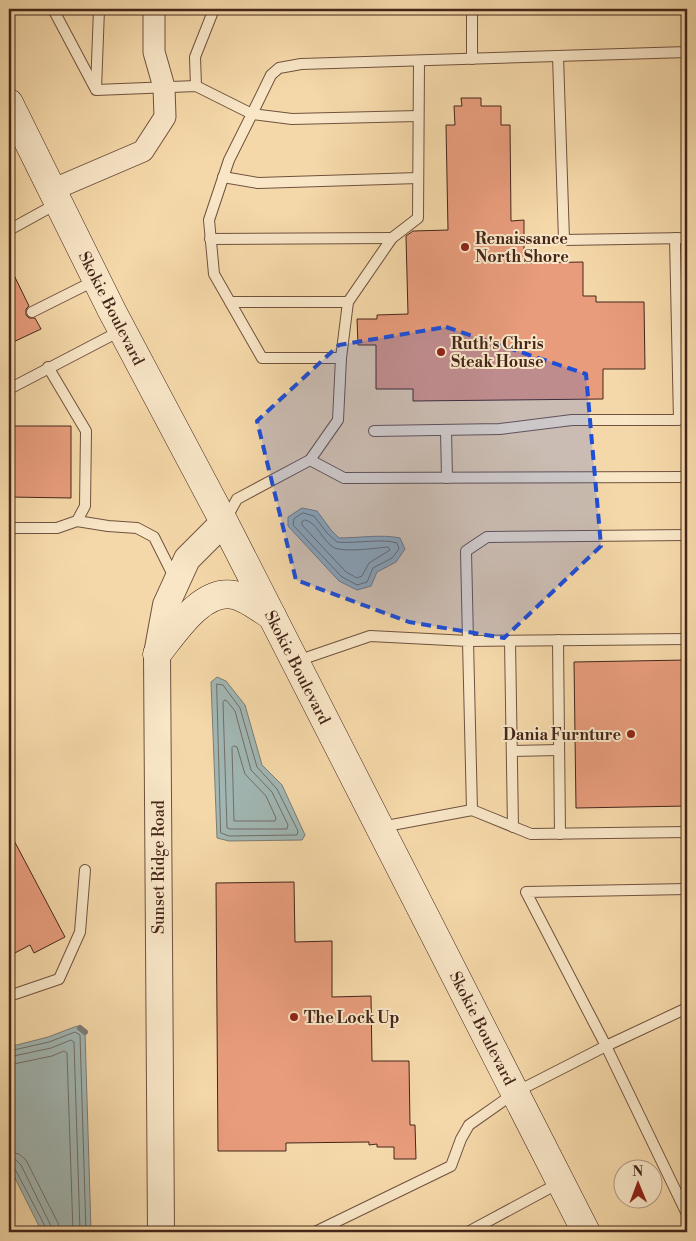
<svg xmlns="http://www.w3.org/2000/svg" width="696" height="1241" font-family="'Libre Bodoni',serif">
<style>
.water{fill:#a1b7b4;stroke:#7c7d76}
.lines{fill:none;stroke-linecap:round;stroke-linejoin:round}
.shore{stroke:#726e67;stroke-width:1}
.stream{stroke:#7c7d76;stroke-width:6}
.building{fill:#e89c7c;stroke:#44261a}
.service-casing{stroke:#70523e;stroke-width:12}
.minor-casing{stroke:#70523e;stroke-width:23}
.tertiary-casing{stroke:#70523e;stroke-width:28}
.secondary-casing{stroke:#44261a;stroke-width:29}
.service{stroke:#f8e6c7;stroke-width:10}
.minor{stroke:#f8e6c7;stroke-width:21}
.tertiary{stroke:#f8e6c7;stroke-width:26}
.secondary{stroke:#f8e6c7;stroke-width:28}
.marked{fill:#1d4ed8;fill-opacity:0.2;stroke:#1d4ed8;stroke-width:4;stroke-dasharray:10 6;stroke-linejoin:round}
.poi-dot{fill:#8f2418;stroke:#f8e6c7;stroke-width:2}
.labels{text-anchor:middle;stroke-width:4;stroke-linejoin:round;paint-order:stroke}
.poi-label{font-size:16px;font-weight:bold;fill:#44261a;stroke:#f8e6c7;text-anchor:start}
.street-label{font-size:16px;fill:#44261a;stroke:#f8e6c7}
</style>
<rect width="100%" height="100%" fill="#f5d8a9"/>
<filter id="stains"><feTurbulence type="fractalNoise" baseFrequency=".004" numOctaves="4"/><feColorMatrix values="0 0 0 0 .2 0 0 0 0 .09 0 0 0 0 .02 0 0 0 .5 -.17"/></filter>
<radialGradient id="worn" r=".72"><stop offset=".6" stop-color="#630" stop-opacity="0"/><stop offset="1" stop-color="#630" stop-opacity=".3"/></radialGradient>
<g class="water">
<path d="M 302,508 L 317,511 L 331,530 L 339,538 C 359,538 381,534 400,538 L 405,549 L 396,562 L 377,572 L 371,586 L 357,590 L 339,581 L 288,526 L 288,517 Z"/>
<polygon points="217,677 226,681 245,705 262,765 282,785 305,835 302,840 229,841 217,838 211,682"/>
<polygon points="77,1026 85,1032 91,1232 42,1232 9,1166 9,1047 48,1037"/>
</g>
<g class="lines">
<g class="shore">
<path d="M 303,513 L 314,516 L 327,533 L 337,542 C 355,544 382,538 397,543 L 399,549 L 392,558 L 373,568 L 367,582 L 357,585 L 342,577 L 293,525 L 294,519 Z"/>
<path d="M 305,520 C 317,522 322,540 333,547 C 342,553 376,548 388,547 L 390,550 L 369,563 L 362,576 L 357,578 L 346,572 L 302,525 L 302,522 Z"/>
<polygon points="217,684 223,685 240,708 257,767 277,789 298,831 297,835 229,836 221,833"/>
<polygon points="225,700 227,701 235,711 251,770 272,792 288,825 287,829 230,829 227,828 223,703"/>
<polygon points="234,746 237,747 245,774 266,796 276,818 275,821 234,821 232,748"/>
<polyline points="9,1051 49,1042 75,1032 80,1035 86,1232"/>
<polyline points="9,1057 51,1048 71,1040 74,1042 80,1232"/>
<polyline points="9,1065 52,1056 64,1051 67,1053 73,1232"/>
<polyline points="9,1152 19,1154 26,1160 58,1223 60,1232"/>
<polyline points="9,1159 16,1160 21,1165 51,1226 52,1232"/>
<polyline points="9,1166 15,1169 46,1228 46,1232"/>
</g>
<polyline class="stream" points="80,1028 85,1032"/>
</g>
<g class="building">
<polygon points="461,98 481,98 481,106 501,106 501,125 510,125 511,221 524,220 524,263 583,262 583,296 596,296 596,302 644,302 645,369 603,369 603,399 413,401 413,389 376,389 376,345 358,345 357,319 377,319 377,315 408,314 406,236 413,231 448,230 446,125 455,125 454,106 462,106"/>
<polygon points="9,265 29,306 26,309 26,315 29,318 35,318 41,329 9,344"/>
<polygon points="9,426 71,426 71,498 9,497"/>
<polygon points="687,660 687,806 576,808 574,662"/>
<polygon points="9,831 65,937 34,953 30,945 13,954 9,946"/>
<polygon points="294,882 295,942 332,941 332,997 371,996 372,1061 409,1061 410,1125 415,1125 416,1159 394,1159 394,1147 377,1147 377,1144 369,1145 369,1142 286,1143 286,1151 218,1151 216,883"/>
</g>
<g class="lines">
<defs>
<g id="service">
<polyline points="53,9 96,90 196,86 252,114 229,160 209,220 214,274 262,358 341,358 338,420 310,460 237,499 226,519"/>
<polyline points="472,9 472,59"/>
<polyline points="685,9 687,14"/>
<polyline points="558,56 564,240 687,238"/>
<polyline points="196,86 195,57 214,9"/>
<polyline points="96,89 99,9"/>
<polyline points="418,116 292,119 252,114 271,75 279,68 301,64 687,52"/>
<polyline points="223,177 258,183 418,178"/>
<polyline points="9,230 58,203"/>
<polyline points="210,239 392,238"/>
<polyline points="230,302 348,302"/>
<polyline points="32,312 96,280"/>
<polyline points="341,358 348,302 392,238 418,218 419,61"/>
<polyline points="9,389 122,330"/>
<polyline points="446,430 447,478"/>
<polyline points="374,431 500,429 572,420 679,420 675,238"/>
<polyline points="310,460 344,478 687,477"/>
<polyline points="77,521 108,526 137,528 154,537 175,579"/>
<polyline points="9,528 57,528 77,521 85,506 86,431 48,367"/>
<polyline points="687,535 487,537 466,551 468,641 687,639"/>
<polyline points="558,640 560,834"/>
<polyline points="510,641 513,827"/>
<polyline points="297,661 370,636 468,641 472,810"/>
<polyline points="512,751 559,750"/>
<polyline points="381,827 472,810 531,834 687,832"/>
<polyline points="9,996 59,979 80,932 85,870"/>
<polyline points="687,1008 606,1046 687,1214"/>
<polyline points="315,1232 451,1166 461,1139 469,1125 516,1092 606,1046 526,892 687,889"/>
<polyline points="468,1232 559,1183"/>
</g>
<polyline id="minor" points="52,190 143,151 165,117 164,87 154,52 154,9"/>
<polyline id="tertiary" points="161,1232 157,654 166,605 187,559 224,522"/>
<g id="secondary">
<polyline points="9,103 112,311 224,522 586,1232"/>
<path d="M 157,654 C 174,633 202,588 234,595 C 248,598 260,609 272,616"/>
</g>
</defs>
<use href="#service" class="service-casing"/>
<use href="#minor" class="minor-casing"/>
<use href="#tertiary" class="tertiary-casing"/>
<use href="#secondary" class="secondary-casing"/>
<use href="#service" class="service"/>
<use href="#minor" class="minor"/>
<use href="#tertiary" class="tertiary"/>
<use href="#secondary" class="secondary"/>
</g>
<path class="marked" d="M 446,327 L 586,374 L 601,546 L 504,638 L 409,622 L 296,580 L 257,421 L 339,345 Z"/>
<g class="poi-dot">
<circle cx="465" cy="247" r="5"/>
<circle cx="441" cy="352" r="5"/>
<circle cx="631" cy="734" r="5"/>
<circle cx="294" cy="1017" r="5"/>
</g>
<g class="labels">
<g class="poi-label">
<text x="475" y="244">Renaissance<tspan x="475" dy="18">North Shore</tspan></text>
<text x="451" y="349">Ruth's Chris<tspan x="451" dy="18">Steak House</tspan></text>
<text x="621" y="740" text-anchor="end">Dania Furnture</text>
<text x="304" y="1023">The Lock Up</text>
</g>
<g class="street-label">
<text transform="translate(112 308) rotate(63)" y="6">Skokie Boulevard</text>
<text transform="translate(298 667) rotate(63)" y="6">Skokie Boulevard</text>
<text transform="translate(158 867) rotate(-90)" y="6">Sunset Ridge Road</text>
<text transform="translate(483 1028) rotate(63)" y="6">Skokie Boulevard</text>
</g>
</g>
<rect width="696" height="1241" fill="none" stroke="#f5d8a9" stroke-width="30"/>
<rect x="10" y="10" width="676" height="1221" fill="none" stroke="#44261a" stroke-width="2.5"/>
<rect x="15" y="15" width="666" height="1211" fill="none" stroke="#44261a"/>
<g transform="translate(638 1184) rotate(359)"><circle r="24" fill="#f8e6c7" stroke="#b09982"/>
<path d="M0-4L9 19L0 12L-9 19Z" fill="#8f2418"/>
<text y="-8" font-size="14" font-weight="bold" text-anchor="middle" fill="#44261a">N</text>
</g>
<rect width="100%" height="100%" filter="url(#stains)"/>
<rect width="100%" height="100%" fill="url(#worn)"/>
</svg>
